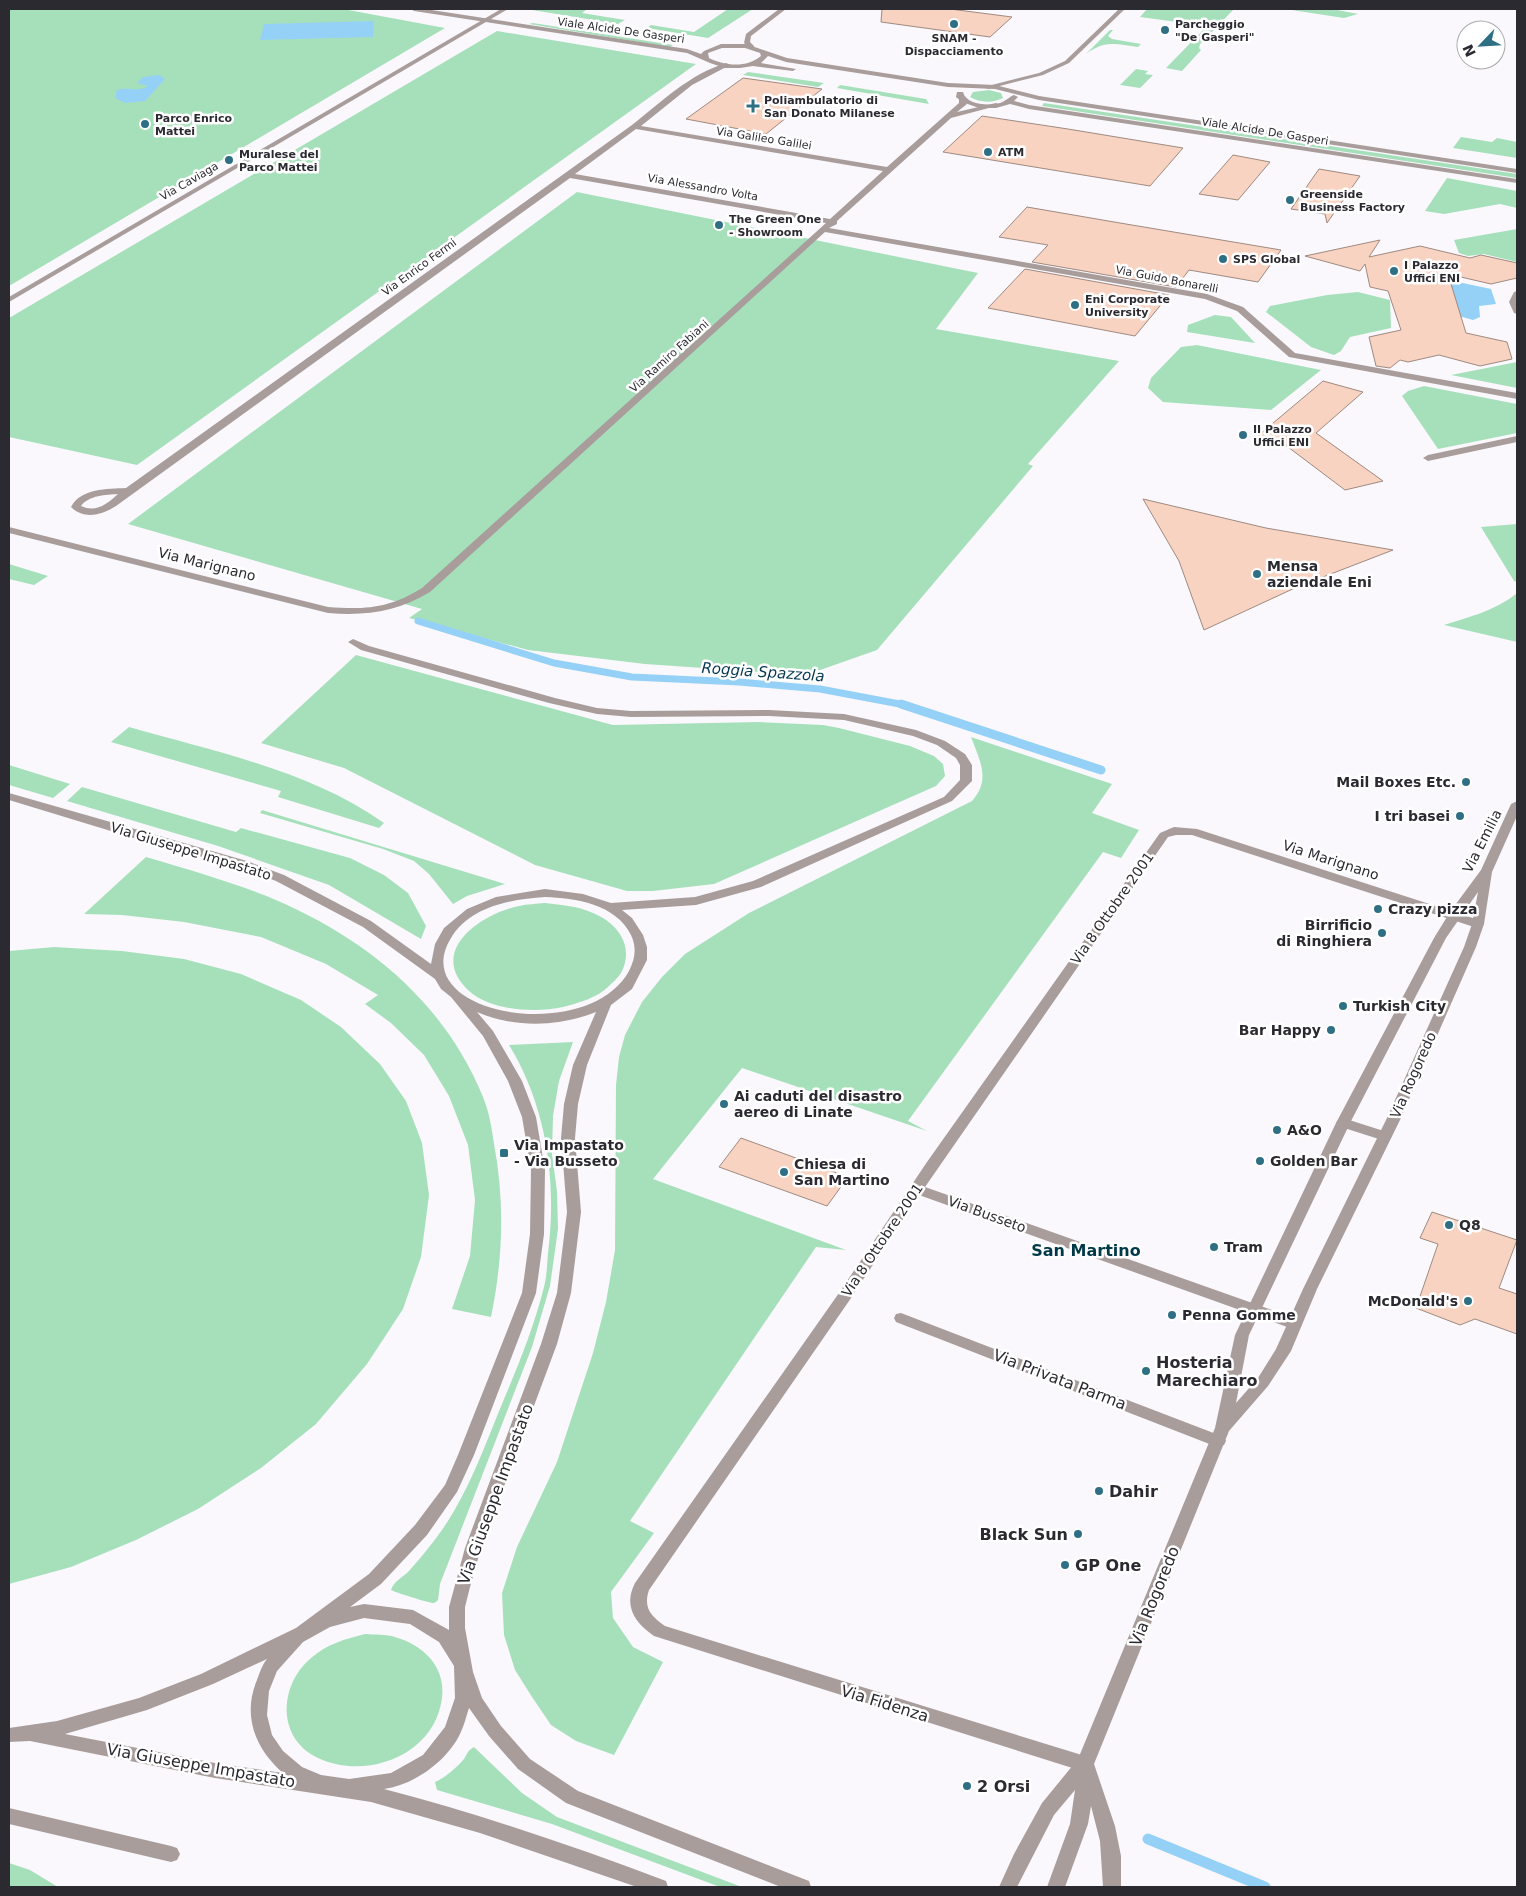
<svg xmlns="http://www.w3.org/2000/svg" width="1526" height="1896" font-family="'DejaVu Sans',sans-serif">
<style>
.green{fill:#a6e0bb}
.water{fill:#95d1f7}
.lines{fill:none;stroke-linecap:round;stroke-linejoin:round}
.stream-far2{stroke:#95d1f7;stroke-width:7}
.stream-far1{stroke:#95d1f7;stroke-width:9}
.stream{stroke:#95d1f7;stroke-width:11}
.building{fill:#f9d3c1;stroke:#9e8a80}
.minor{fill:#a89d9b;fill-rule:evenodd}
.tertiary{fill:#a89d9b;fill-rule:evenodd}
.poi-dot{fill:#2f6f83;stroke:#fff;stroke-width:2}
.labels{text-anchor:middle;stroke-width:5;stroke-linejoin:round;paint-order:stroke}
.far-poi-label{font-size:11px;font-weight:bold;fill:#2c2a31;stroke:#fff;text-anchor:start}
.far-street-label{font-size:11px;fill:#2c2a31;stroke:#fff}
.street-label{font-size:14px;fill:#2c2a31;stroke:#fff}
.poi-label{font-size:14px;font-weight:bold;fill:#2c2a31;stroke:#fff;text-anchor:start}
.water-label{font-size:15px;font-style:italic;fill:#063953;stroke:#fff}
.quarter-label{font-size:16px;font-weight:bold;fill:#003a49;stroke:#fff}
.near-poi-label{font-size:16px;font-weight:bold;fill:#2c2a31;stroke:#fff;text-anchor:start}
.near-street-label{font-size:16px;fill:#2c2a31;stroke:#fff}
</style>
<rect width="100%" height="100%" fill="#faf8fd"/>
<g class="green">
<polygon points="9,9 343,9 445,28 9,286"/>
<polygon points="534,9 587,9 582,13 625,20 618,24 532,10"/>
<polygon points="728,9 753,9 708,38 647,28 651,25 694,32"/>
<polygon points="1147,9 1234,9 1200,44 1199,48 1201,50 1182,71 1166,68 1207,26 1140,17"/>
<polygon points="1285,9 1332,9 1358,14 1344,18"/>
<polygon points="533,23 673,45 670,47 529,24"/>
<path d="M 1110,30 L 1113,30 L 1108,36 L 1112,39 L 1141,44 L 1138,47 C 1116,44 1105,40 1086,54 Z"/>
<polygon points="497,31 696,64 137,465 9,437 9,318"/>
<polygon points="1136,69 1148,71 1145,74 1153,75 1140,88 1120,85"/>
<polygon points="748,72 824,83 818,87 743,75"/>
<polygon points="840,85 926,99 929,104 837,88"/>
<path d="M 989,90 L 1001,93 L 1003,98 C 993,103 980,103 970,97 L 973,92 Z"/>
<polygon points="1044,103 1517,174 1517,178 1042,106"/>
<polygon points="1461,137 1492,142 1497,138 1517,142 1517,158 1453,148"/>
<polygon points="1447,178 1517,191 1517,208 1500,204 1444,214 1425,211"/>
<polygon points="577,192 978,273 936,329 1119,361 1028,464 1033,466 877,650 806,675 645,664 528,650 409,618 422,609 128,524"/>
<polygon points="1517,229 1517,262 1484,254 1468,256 1459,253 1454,240"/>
<polygon points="1358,292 1390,300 1391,328 1350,337 1341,351 1334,355 1311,347 1266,312 1270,306 1327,295"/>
<polygon points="1215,315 1231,317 1255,343 1187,332 1188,325"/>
<polygon points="1197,345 1321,370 1271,410 1163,402 1148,388 1151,378 1181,347"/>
<polygon points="1517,362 1517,388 1451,375"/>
<polygon points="1424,386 1517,404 1517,433 1438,449 1402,396 1408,391"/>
<polygon points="1517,524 1517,582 1514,581 1481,527"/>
<polygon points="9,564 48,576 34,585 9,579"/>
<path d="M 1517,593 L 1517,642 L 1444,625 C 1469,617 1497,610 1517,593 Z"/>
<polygon points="356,655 613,725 758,722 823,725 839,728 910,746 934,756 943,764 945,776 936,786 714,884 653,891 627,891 535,865 344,768 261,743"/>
<path d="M 129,727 C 216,752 309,770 384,823 L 379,828 L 278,797 L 281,791 L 111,742 Z"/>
<path d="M 971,737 L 1112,784 L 1092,813 L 1139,830 L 1121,858 L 1103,852 L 908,1121 L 927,1131 L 742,1068 L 653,1179 L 846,1250 L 816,1247 L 630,1521 L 654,1533 L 611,1592 L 613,1618 L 633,1647 L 663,1662 L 614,1755 L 576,1741 L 551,1725 L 532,1697 L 515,1670 L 504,1635 L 502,1593 L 517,1547 L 557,1462 L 593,1353 L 606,1302 L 615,1250 L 616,1085 L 619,1057 L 625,1035 L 642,1002 L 662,977 L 685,954 L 749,913 L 972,801 C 991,780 980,761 971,737 Z"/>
<polygon points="9,765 70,784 53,798 9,785"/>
<polygon points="82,787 236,832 241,828 350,858 384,875 408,893 426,926 421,939 329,885 218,846 67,801"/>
<polygon points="262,810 505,884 467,896 453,904 429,874 414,861 383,849 260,813"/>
<path d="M 146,857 C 193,871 240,884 285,904 C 373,944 446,1006 483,1097 C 489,1111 492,1129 494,1144 C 505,1202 503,1259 491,1317 L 452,1309 L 470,1256 L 475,1200 L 468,1145 L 449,1096 L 424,1055 L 391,1023 L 365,1004 L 378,995 L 326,964 L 261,937 L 184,922 L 122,915 L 84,914 Z"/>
<path d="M 545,903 C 562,905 578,906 593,913 C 618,923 635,947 621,973 C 618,978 612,983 608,987 C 597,998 578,1003 563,1007 C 536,1013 491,1011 469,991 C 426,951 481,914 519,906 C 527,904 536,904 545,903 Z"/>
<polygon points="54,947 122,951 184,959 241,974 301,1000 341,1027 380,1064 406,1101 422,1143 429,1195 421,1257 403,1309 367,1364 316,1424 261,1468 198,1509 136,1540 71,1567 9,1584 9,951"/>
<path d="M 573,1042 L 559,1081 L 553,1116 L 552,1154 L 557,1191 L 558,1229 L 550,1286 L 532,1347 L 440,1584 L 438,1600 C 437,1601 436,1602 434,1603 C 432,1604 394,1592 391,1590 C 393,1582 403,1577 409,1571 C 425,1553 442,1532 454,1511 C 474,1477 487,1440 502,1404 C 518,1366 534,1327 544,1287 C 547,1276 547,1264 548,1253 C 557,1182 547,1107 509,1045 Z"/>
<path d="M 365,1634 C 375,1635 386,1634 395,1637 C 409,1641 421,1648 430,1658 C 441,1671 445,1687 441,1704 C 430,1757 365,1780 318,1758 C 277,1739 278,1686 311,1658 C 327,1644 345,1639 365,1634 Z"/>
<path d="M 474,1747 L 522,1793 L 557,1817 L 742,1887 L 720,1887 L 552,1824 L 437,1790 L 435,1782 C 446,1777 456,1768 464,1759 C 467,1754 468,1750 474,1747 Z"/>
<polygon points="9,1863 30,1870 58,1887 9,1887"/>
</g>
<g class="water">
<polygon points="374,21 373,37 260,40 264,24"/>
<path d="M 159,75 L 165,79 L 145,101 L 125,103 L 115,98 L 117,90 C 130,86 135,93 148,86 L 137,83 L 143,77 Z"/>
<polygon points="1458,282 1491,289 1496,304 1479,306 1480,317 1473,320 1448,313 1443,285"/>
</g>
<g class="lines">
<polyline class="stream-far2" points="418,621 554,663 632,677 739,682 820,689 905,705"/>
<polyline class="stream-far1" points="901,704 1101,770"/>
<polyline class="stream" points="1148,1839 1265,1887"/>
</g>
<g class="building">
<polygon points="882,9 950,9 1012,17 990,37 881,22"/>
<polygon points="743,78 822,89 766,134 686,119"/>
<polygon points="982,116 1068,129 1183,148 1150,186 943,152"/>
<polygon points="1233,155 1270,162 1238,200 1199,194"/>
<polygon points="1319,169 1360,176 1327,223 1325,214 1291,209"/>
<polygon points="1027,207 1120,223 1281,250 1258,282 1189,270 1176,287 1032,262 1048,245 999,237"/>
<polygon points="1380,240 1369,257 1420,246 1470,258 1481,255 1517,263 1517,278 1491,284 1448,274 1466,333 1507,342 1512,359 1480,366 1439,355 1408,362 1400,360 1390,368 1376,366 1369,337 1401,330 1388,291 1370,287 1365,264 1360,271 1305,256"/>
<polygon points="1025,269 1169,295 1135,336 988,308"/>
<polygon points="1323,381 1363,392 1316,433 1383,481 1345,490 1280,441 1253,440"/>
<polygon points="1143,499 1266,528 1393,550 1297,587 1204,630 1179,561"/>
<polygon points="741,1138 848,1177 827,1206 719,1167"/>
<polygon points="1432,1212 1517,1240 1499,1288 1517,1294 1517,1334 1475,1319 1460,1325 1416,1308 1438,1244 1420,1238"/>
</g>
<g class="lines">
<g class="minor">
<polygon points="501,9 508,9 9,302 9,297"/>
<polygon points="779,9 786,9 751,36 750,42 754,46 754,48 750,48 744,43 746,34"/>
<polygon points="1119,9 1125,9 1069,63 1043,75 988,89 984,87 1039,73 1065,61"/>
<path d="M 726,63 L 728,64 L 728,66 L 692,85 L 641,126 L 887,167 L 959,103 L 959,97 L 965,97 L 967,104 L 957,112 L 996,103 L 1000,105 L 951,118 L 837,221 L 837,224 L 829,228 L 1207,294 L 1243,307 L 1295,353 L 1517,393 L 1517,399 L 1289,357 L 1237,311 L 1205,299 L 825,232 L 430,592 C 397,612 366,616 328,613 L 9,533 L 9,527 L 328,607 C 366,610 390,608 422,588 L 826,223 L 570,178 L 116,506 C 102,515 84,520 71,507 C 81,488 107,489 126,488 L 632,125 C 661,102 690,74 726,63 ZM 636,129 L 883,171 L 830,219 L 575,174 ZM 118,494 C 107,504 96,513 81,506 C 89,495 106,495 118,494 Z"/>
<polygon points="1517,291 1517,314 1514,313 1509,302 1514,292"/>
<polygon points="1517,436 1517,442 1428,461 1423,458 1428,455"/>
<path d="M 353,639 L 369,646 L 555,698 L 597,708 L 631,711 L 769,710 L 844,714 L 916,730 L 945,741 L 965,754 L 972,765 L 972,781 L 952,801 L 761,887 L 696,905 L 622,910 L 632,918 L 643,935 L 647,947 L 647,960 L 632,989 L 611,1005 L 587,1065 L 578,1104 L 575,1138 L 581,1212 L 571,1293 L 557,1344 L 481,1548 L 470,1587 L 465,1607 L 465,1628 L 473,1672 L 482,1698 L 501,1726 L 530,1759 L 578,1791 L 809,1881 L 811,1887 L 781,1887 L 566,1803 L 518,1769 L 489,1736 L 469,1708 C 466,1717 464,1726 460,1734 C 447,1761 414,1785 384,1789 C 480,1814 573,1846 666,1881 L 668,1887 L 637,1887 L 480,1833 L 371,1802 L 215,1778 L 30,1741 L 9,1742 L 9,1728 L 57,1721 L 139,1698 L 201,1674 L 296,1628 L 369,1574 L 415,1525 L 445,1485 L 458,1455 L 522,1293 L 530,1234 L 531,1170 L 522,1117 L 508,1081 L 483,1036 L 451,997 L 441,989 L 435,979 L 363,927 L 276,881 L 239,867 L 137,839 L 9,800 L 9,793 L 247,861 L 284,875 L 371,921 L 431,964 L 435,944 L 444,928 L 467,909 L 496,897 L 545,889 L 583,894 L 611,903 L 695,897 L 753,881 L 944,797 L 960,780 L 960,765 L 956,758 L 937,745 L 913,736 L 844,720 L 769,716 L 631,717 L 597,714 L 549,703 L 361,650 L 348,642 ZM 545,897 C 575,898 616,904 631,935 C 637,948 635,959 629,971 C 588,1046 404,1015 451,938 C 470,906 512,899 545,897 ZM 477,1012 C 513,1028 559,1027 596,1012 L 573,1065 L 564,1104 L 561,1138 L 567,1212 L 557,1293 L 541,1344 L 465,1548 L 449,1607 L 449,1630 L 413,1610 L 364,1604 L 350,1607 L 381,1584 L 427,1535 L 457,1492 L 474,1455 L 536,1293 L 544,1234 L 545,1170 L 536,1117 L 522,1081 L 493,1031 ZM 364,1618 L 410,1624 L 439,1642 L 454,1666 L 455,1698 L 445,1727 L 423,1755 L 391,1773 L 349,1779 L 321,1775 L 302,1767 L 283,1751 L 272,1735 L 267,1715 L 269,1691 L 277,1671 L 303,1642 L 330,1627 ZM 267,1659 C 262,1665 260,1672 257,1680 C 242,1715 255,1749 283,1773 L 215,1763 L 65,1734 L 147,1710 L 213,1684 Z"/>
<path d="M 1174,827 L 1197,829 L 1482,921 L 1484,924 L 1482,927 L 1474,927 L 1192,835 L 1176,835 L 1168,837 L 925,1187 L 1300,1320 L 1302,1324 L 1300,1328 L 1295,1329 L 1290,1328 L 919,1195 L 849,1301 L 649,1590 C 643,1608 651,1616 665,1626 L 1085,1756 L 1091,1759 L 1094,1764 L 1091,1769 L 1085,1772 L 654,1636 C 635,1623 623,1606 635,1583 L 839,1293 L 927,1162 L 1160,833 Z"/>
<polygon points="1343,1118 1390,1133 1392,1136 1390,1139 1385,1141 1338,1126 1336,1123 1338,1120"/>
<polygon points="901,1313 1224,1437 1226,1441 1224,1445 1218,1447 1212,1445 896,1322 894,1318 896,1314"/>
<polygon points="9,1808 171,1846 177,1848 180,1854 177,1860 171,1862 9,1824"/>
</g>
<g class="tertiary">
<path d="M 411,9 L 425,9 L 687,49 L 701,54 L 704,51 L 721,44 L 746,44 L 787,58 L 948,83 L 995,85 L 1039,96 L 1517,169 L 1517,173 L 1039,100 L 995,89 L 948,87 L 786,62 L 768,56 L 761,63 L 796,69 L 793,71 L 753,66 L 740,68 L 725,68 L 710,63 L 687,53 L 414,11 ZM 722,48 L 745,48 L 760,53 L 761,56 C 747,68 725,66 709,58 L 708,53 Z"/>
<path d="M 957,92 L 963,92 C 966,105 989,106 1000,103 C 1006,101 1009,97 1014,95 L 1018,97 L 1014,101 L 1029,105 L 1517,179 L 1517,183 L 1029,109 L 1010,104 L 996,108 L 979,108 L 962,102 L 956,97 Z"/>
<path d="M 1517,801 L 1517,816 L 1492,872 L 1484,924 L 1476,947 L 1400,1120 L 1317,1289 L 1291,1351 L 1268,1386 L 1229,1431 L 1094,1764 L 1115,1826 L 1121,1856 L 1121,1887 L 1103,1887 L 1100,1841 L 1091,1806 L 1088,1824 L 1065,1887 L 1047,1887 L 1070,1824 L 1075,1790 L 1054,1815 L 1017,1887 L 999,1887 L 1014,1854 L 1042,1803 L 1078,1759 L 1215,1428 L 1235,1335 L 1336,1123 L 1434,938 L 1450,912 L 1481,870 L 1511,804 ZM 1478,892 L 1472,924 L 1464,947 L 1386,1120 L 1303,1289 L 1276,1349 L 1258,1378 L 1236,1403 L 1249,1335 L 1350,1123 L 1446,938 Z"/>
</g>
</g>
<g class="poi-dot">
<circle cx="954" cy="24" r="5"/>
<circle cx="1165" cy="30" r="5"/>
<path d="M750.5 98.5h5v5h5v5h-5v5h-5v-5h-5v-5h5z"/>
<circle cx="145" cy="124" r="5"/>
<circle cx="988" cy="152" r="5"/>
<circle cx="229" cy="160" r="5"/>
<circle cx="1290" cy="200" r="5"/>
<circle cx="719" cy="225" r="5"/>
<circle cx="1223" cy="259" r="5"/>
<circle cx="1394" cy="271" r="5"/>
<circle cx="1075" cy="305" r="5"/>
<circle cx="1243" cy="435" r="5"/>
<circle cx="1257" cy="574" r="5"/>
<circle cx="1466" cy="782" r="5"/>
<circle cx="1460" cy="816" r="5"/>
<circle cx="1378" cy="909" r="5"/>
<circle cx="1382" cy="933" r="5"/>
<circle cx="1343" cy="1006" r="5"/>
<circle cx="1331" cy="1030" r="5"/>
<circle cx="724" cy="1104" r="5"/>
<circle cx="1277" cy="1130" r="5"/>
<rect x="499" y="1148" width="10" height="10" rx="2.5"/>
<circle cx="1260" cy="1161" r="5"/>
<circle cx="784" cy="1172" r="5"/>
<circle cx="1449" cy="1225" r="5"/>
<circle cx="1214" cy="1247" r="5"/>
<circle cx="1468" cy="1301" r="5"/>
<circle cx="1172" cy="1315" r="5"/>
<circle cx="1146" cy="1371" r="5"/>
<circle cx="1099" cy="1491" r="5"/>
<circle cx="1078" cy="1534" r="5"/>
<circle cx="1065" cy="1565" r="5"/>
<circle cx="967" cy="1786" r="5"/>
</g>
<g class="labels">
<g class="far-poi-label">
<text x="1175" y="28">Parcheggio<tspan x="1175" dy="13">"De Gasperi"</tspan></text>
<text x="954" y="42" text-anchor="middle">SNAM -<tspan x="954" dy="13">Dispacciamento</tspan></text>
<text x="764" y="104">Poliambulatorio di<tspan x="764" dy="13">San Donato Milanese</tspan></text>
<text x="155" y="122">Parco Enrico<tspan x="155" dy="13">Mattei</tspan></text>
<text x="998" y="156">ATM</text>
<text x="239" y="158">Muralese del<tspan x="239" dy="13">Parco Mattei</tspan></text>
<text x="1300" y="198">Greenside<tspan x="1300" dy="13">Business Factory</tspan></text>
<text x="729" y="223">The Green One<tspan x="729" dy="13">- Showroom</tspan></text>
<text x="1233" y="263">SPS Global</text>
<text x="1404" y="269">I Palazzo<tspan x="1404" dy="13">Uffici ENI</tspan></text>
<text x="1085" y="303">Eni Corporate<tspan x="1085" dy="13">University</tspan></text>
<text x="1253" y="433">II Palazzo<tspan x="1253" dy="13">Uffici ENI</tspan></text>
</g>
<g class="far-street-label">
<text transform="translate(621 30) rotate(8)" y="4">Viale Alcide De Gasperi</text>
<text transform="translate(1265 131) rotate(9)" y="4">Viale Alcide De Gasperi</text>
<text transform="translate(764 138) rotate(9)" y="4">Via Galileo Galilei</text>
<text transform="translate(189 181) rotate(-30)" y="4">Via Caviaga</text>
<text transform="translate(703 187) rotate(10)" y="4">Via Alessandro Volta</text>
<text transform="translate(419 267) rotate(-36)" y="4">Via Enrico Fermi</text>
<text transform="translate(1167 279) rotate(11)" y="4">Via Guido Bonarelli</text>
<text transform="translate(669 356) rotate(-42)" y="4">Via Ramiro Fabiani</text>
</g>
<g class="street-label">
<text transform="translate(207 564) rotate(14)" y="5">Via Marignano</text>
<text transform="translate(1482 841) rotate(-63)" y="5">Via Emilia</text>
<text transform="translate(191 851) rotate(17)" y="5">Via Giuseppe Impastato</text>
<text transform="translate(1331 860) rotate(18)" y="5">Via Marignano</text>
<text transform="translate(1112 908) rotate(-55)" y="5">Via 8 Ottobre 2001</text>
<text transform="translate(1413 1075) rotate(-66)" y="5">Via Rogoredo</text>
<text transform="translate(987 1214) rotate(20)" y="5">Via Busseto</text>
<text transform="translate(882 1240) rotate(-56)" y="5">Via 8 Ottobre 2001</text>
</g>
<g class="poi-label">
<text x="1267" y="571">Mensa<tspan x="1267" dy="16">aziendale Eni</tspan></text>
<text x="1456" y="787" text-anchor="end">Mail Boxes Etc.</text>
<text x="1450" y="821" text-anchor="end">I tri basei</text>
<text x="1388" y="914">Crazy pizza</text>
<text x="1372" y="930" text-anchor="end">Birrificio<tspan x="1372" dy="16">di Ringhiera</tspan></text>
<text x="1353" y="1011">Turkish City</text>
<text x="1321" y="1035" text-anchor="end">Bar Happy</text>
<text x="734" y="1101">Ai caduti del disastro<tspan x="734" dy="16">aereo di Linate</tspan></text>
<text x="1287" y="1135">A&amp;O</text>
<text x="514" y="1150">Via Impastato<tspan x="514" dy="16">- Via Busseto</tspan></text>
<text x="1270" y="1166">Golden Bar</text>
<text x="794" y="1169">Chiesa di<tspan x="794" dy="16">San Martino</tspan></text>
<text x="1459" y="1230">Q8</text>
<text x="1224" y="1252">Tram</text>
<text x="1458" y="1306" text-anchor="end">McDonald's</text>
<text x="1182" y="1320">Penna Gomme</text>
</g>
<g class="water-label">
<text transform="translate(763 672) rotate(4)" y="5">Roggia Spazzola</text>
</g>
<g class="quarter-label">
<text x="1086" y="1256">San Martino</text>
</g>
<g class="near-poi-label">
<text x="1156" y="1368">Hosteria<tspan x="1156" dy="18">Marechiaro</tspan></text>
<text x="1109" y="1497">Dahir</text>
<text x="1068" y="1540" text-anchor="end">Black Sun</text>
<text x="1075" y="1571">GP One</text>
<text x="977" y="1792">2 Orsi</text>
</g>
<g class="near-street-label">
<text transform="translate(1060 1379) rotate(21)" y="6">Via Privata Parma</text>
<text transform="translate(495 1494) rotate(-70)" y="6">Via Giuseppe Impastato</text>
<text transform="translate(1154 1596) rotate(-68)" y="6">Via Rogoredo</text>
<text transform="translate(885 1703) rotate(17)" y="6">Via Fidenza</text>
<text transform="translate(201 1765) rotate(10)" y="6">Via Giuseppe Impastato</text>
</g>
</g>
<rect width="1526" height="1896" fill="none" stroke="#2c2a31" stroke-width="20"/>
<g transform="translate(1481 45) rotate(245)"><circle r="24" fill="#ffffff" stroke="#abaaad"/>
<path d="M0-4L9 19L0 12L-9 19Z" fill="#2f6f83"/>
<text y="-8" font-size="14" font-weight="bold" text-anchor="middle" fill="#2c2a31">N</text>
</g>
</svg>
